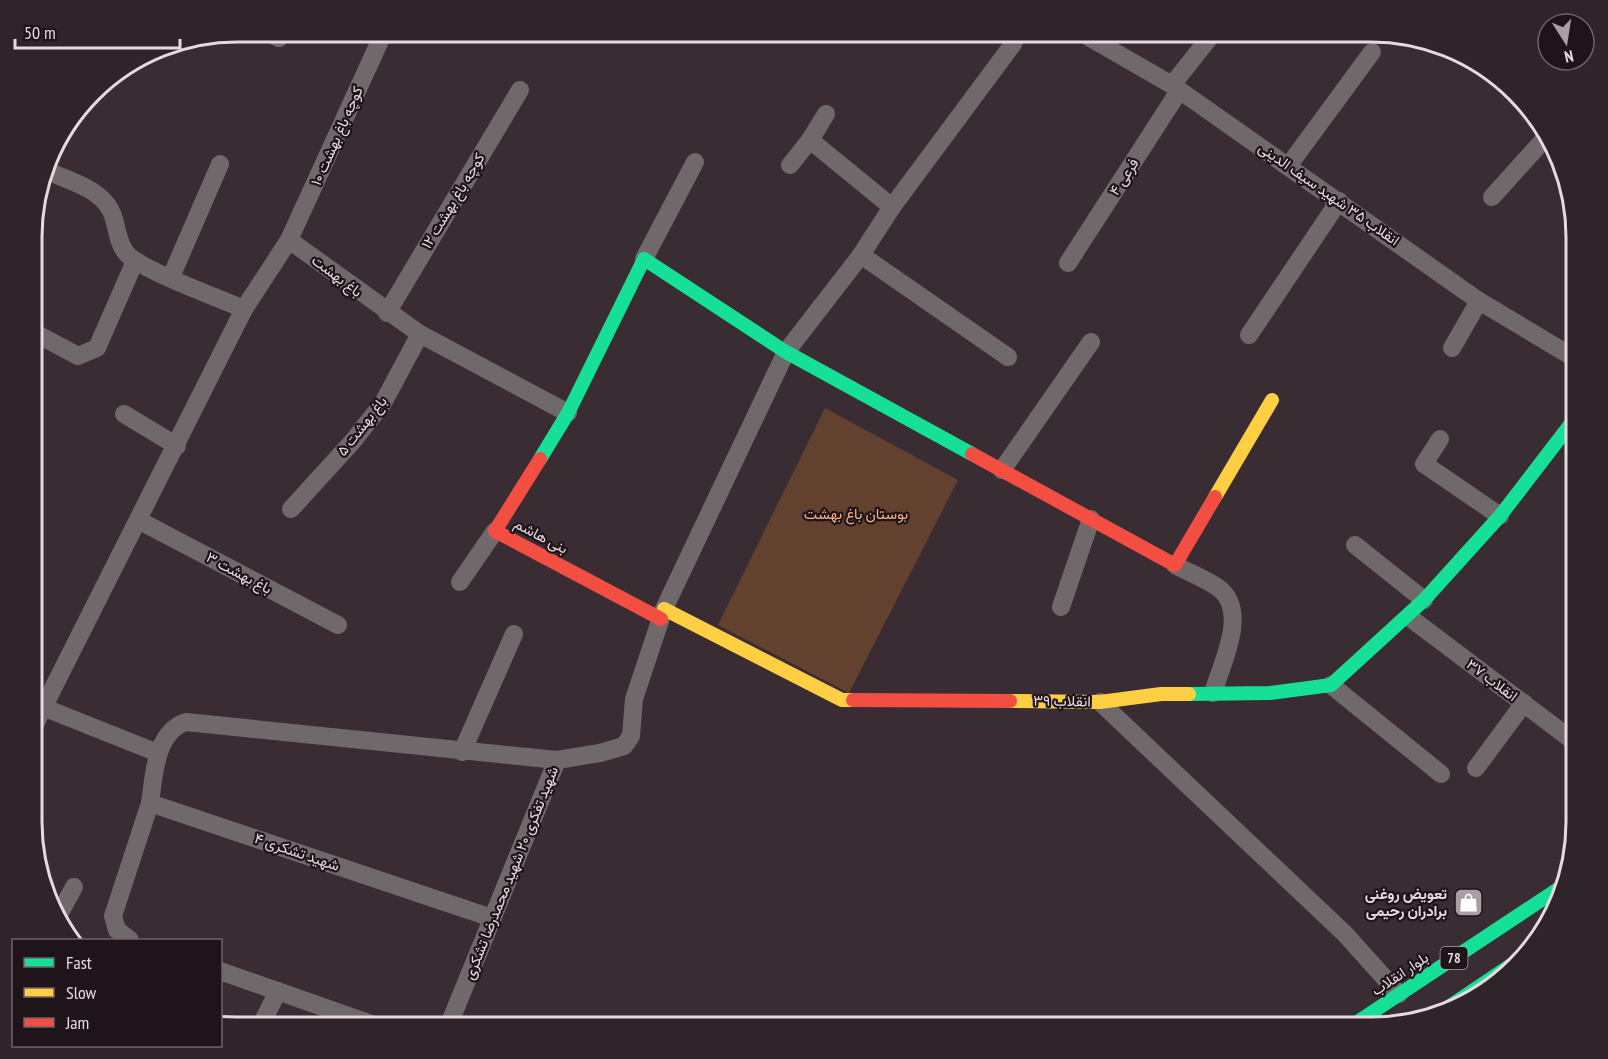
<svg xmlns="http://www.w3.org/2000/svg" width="1608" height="1059" font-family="'PT Sans Narrow',Vazirmatn,sans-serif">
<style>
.green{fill:#63412f}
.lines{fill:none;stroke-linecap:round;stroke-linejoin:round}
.street{stroke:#70696b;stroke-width:18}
.fast{stroke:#16e098;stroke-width:14}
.slow{stroke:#ffcf43;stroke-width:14}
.jam{stroke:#f24e42;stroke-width:14}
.labels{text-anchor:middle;stroke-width:4.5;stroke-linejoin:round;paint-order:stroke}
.shield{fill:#1e141a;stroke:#ab9ea5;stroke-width:1.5}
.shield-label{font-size:14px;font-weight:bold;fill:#e8d9e1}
.street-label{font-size:15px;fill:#e8d9e1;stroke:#1e141a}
.park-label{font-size:15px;fill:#faaf84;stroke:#1e141a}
.poi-label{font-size:15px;font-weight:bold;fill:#e8d9e1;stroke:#1e141a;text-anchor:end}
.rim{fill:none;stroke:#e8d9e1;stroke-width:3}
</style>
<rect width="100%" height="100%" fill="#392d33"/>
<polygon class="green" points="825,408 958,480 849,693 718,625"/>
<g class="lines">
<g class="street">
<polyline points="266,32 279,38"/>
<polyline points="1080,32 1172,85 1479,301 1576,359"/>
<polyline points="1172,85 1214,32"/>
<polyline points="810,140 826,114"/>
<polyline points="790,165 810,140 892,207"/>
<polyline points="1289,165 1372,52"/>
<path d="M 46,170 C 67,181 99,187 111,211 C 118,225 116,242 127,254 C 143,271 219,298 244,309"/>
<polyline points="1492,197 1549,134"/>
<polyline points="289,240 384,32"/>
<polyline points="861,255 1008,357"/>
<polyline points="644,259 695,162"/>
<polyline points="1068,263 1179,91"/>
<polyline points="171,277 220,164"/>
<polyline points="387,313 520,90"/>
<polyline points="33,332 78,356 97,348 135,261"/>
<polyline points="1249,335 1339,201"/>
<polyline points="1452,348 1479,301"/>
<polyline points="124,414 177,446"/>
<polyline points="1440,439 1424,464 1500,516"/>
<polyline points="1002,470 1091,342"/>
<polyline points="291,509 353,441 383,403 420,334"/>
<polyline points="140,521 338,625"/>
<polyline points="1355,545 1424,600"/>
<path d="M 1175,565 C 1189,573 1209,580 1221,590 C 1248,614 1221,665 1213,693"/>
<polyline points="460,582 495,531"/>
<polyline points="1061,607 1091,519"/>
<polyline points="1409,617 1576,743"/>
<polyline points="1331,685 1441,774"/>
<polyline points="1100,702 1345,934 1399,994"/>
<polyline points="45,708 158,753"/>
<polyline points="33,728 244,309 289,240 420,334 568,413"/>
<polyline points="462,752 514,634"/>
<polyline points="1476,768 1524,703"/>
<polyline points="57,918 74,887"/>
<path d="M 492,918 L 150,803 C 154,776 155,732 186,722 L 557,760"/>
<polyline points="130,940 117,930 113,916 150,803"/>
<polyline points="220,971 380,1027"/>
<polyline points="260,1027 278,991"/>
<polyline points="448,1027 557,760 600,753 624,746 631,736 634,699 664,609 786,352 861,255 892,207 1013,44 1018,32"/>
</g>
<g class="fast">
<polyline points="540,459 568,413 644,259 786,352 972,454"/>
<polyline points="1189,694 1270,693 1331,685 1424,600 1500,516 1576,417"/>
<polyline points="1447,1008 1511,965"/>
<polyline points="1350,1027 1558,889"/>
</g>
<g class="slow">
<polyline points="1215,497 1272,400"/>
<polyline points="664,609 842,700 853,700"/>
<polyline points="1010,701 1100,702 1161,694 1189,694"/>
</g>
<g class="jam">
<polyline points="972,454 1175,565 1215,497"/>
<polyline points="540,459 495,531 661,619"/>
<polyline points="853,700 1010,701"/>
</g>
</g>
<defs>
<symbol id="shop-square" viewBox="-11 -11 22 22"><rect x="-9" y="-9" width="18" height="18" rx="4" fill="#ab9da4" stroke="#1e141a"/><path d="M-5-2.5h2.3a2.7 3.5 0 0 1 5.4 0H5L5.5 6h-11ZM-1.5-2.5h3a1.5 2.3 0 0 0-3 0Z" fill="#fff"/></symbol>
</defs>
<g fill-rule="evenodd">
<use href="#shop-square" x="1452" y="886" width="33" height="33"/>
</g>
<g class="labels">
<rect class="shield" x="1440.5" y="947" width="27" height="22" rx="4.5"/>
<g class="shield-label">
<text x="1454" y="963">78</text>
</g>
<g class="street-label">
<text transform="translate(337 136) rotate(-66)" y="5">کوچه باغ بهشت ۱۰</text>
<text transform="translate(1124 177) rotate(-57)" y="5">فرعی ۴</text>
<text transform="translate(1329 194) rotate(35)" y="5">انقلاب ۳۵ شهید سیف الدینی</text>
<text transform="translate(453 201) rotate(-59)" y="5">کوچه باغ بهشت ۱۲</text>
<text transform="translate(337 276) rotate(37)" y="5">باغ بهشت</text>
<text transform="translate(362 426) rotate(-52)" y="5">باغ بهشت ۵</text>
<text transform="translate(541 536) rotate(28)" y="5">بنی هاشم</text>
<text transform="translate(239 573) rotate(28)" y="5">باغ بهشت ۳</text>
<text transform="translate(1492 680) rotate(37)" y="5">انقلاب ۳۷</text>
<text transform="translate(1062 701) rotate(1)" y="5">انقلاب ۳۹</text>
<text transform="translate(297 852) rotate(19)" y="5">شهید تشکری ۴</text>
<text transform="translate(511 873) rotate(-68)" y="5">شهید تفکری ۲۰ شهید محمدرضا تشکری</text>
<text transform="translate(1400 974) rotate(-34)" y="5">بلوار انقلاب</text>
</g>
<g class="park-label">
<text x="856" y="519">بوستان باغ بهشت</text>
</g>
<g class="poi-label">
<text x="1447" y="899">تعویض روغنی<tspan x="1447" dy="17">برادران رحیمی</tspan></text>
</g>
</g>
<path d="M0 0H1608V1059H0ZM237 42H1371A195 195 0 0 1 1566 237V822A195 195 0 0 1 1371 1017H237A195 195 0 0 1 42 822V237A195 195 0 0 1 237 42Z" fill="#2e242a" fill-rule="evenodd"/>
<path class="rim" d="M237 42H1371A195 195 0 0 1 1566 237V822A195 195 0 0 1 1371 1017H237A195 195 0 0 1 42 822V237A195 195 0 0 1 237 42Z"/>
<rect x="12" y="939" width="210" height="108" fill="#1e141a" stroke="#6f636a" stroke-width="1.5"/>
<rect x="24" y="958" width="30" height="9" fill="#16e098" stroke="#6f636a" stroke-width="1.5"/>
<text x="66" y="969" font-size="18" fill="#e8d9e1">Fast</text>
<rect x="24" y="988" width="30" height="9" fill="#ffcf43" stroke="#6f636a" stroke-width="1.5"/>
<text x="66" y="999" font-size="18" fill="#e8d9e1">Slow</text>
<rect x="24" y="1018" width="30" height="9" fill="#f24e42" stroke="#6f636a" stroke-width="1.5"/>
<text x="66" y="1029" font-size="18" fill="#e8d9e1">Jam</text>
<g transform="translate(1566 42) rotate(168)"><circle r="28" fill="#1e141a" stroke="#6f636a" stroke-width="1.5"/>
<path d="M0-4.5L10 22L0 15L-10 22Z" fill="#ab9da4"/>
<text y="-9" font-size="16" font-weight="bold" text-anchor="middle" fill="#e8d9e1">N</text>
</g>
<path d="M15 39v9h165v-9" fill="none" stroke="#e8d9e1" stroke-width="3"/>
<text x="24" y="39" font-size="18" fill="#e8d9e1" stroke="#1e141a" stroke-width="4.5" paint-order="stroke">50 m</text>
</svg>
